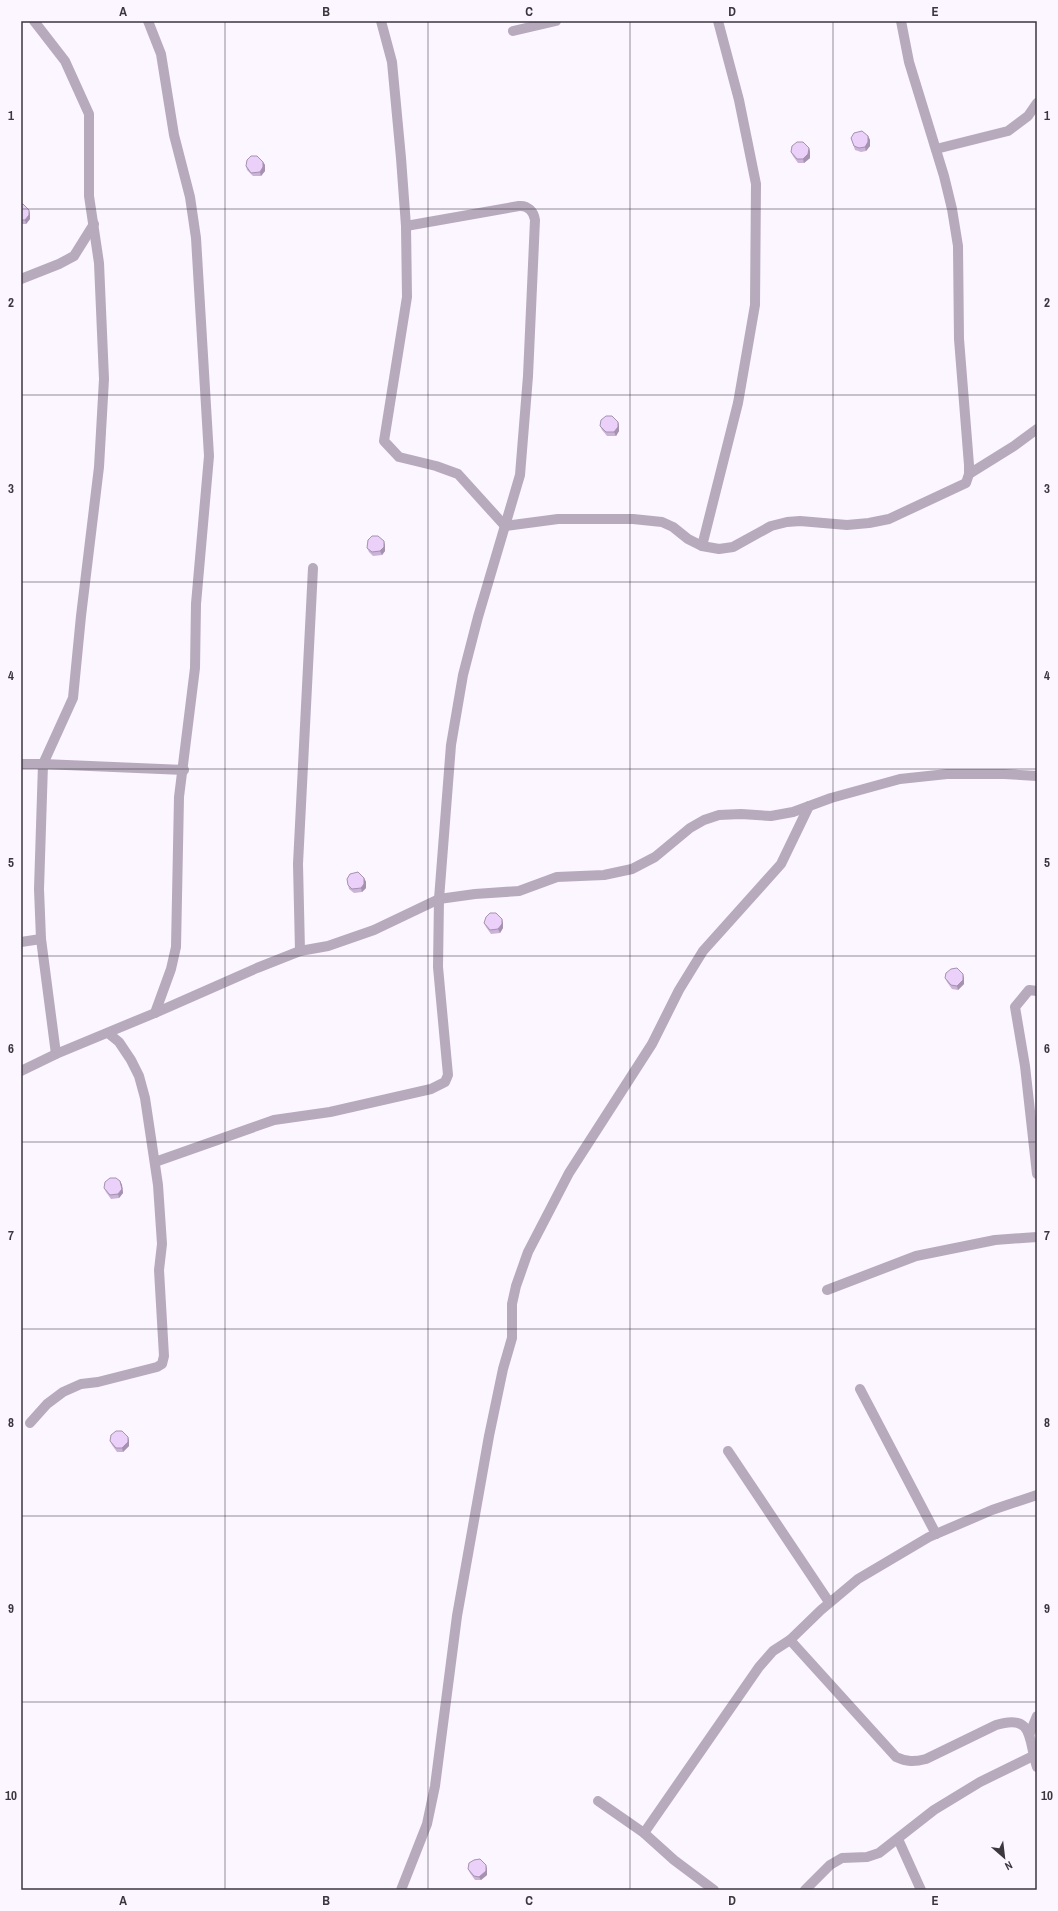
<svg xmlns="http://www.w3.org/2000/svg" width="1058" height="1911" font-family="'Archivo Narrow',sans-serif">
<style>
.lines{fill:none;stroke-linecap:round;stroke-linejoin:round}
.minor{stroke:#b6aabc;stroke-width:10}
.wall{fill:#cab3d7}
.shaded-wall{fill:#a492af}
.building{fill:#ebd0fa;stroke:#a492af}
.grid{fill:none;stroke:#3c363f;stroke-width:1;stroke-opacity:0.55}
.neatline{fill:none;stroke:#3c363f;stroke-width:1.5}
.grid-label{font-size:13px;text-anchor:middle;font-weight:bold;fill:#3c363f}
</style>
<rect width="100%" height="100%" fill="#fbf6ff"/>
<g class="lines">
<g class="minor">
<polyline points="34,21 65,61 89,114 89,196 99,263 104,379 99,467 81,616 73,698 43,764 39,889 41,939 56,1054"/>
<polyline points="148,21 161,54 174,135 190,197 196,238 209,456 196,604 195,668 179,797 176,947 171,969 155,1013"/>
<polyline points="381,21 392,62 401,158 406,226 407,297 384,441 399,457 436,466 458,474 505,526"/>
<polyline points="513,31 556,21"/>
<polyline points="936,149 1008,131 1028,116 1037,103"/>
<polyline points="21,279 59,264 74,256 94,224"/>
<polyline points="969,474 1014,446 1037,429"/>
<polyline points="505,526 558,519 633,519 662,522 673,527 688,539 702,546 719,549 733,547 771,526 787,522 800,521 847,525 869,523 889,519 966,483 969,474 969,465 959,339 958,246 952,209 944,176 909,62 901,21"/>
<polyline points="702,546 738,403 755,305 756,184 739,100 718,21"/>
<polyline points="21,764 43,764 184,770"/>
<polyline points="21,942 41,939"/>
<polyline points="300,951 298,864 313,568"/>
<polyline points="1037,991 1029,990 1015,1007 1025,1066 1037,1174"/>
<polyline points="21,1071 56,1054 155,1013 257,968 300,951 328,946 374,930 439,899 475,894 519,891 557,877 604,875 632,869 655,857 690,828 704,820 719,815 741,814 771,816 793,812 831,798 900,779 947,774 1004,774 1037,776"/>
<path d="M 155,1162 L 274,1120 L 330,1112 L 431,1089 L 445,1082 L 448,1075 L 438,967 L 439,899 L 451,745 L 463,675 L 478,617 L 520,475 L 528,376 L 535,220 C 534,212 528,205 519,206 L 406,226"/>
<polyline points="827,1290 916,1256 995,1240 1037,1237"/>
<polyline points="860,1389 936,1534"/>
<polyline points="30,1423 47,1404 63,1392 81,1384 98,1382 157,1367 162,1364 164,1356 159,1270 162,1244 158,1185 145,1098 139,1076 131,1060 119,1042 108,1033"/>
<polyline points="728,1451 829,1602"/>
<path d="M 790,1640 L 896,1757 C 907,1762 914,1762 926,1759 L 996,1725 C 1035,1713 1028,1741 1037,1767"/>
<polyline points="1030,1733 1037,1716"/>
<polyline points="598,1801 644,1833 674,1860 714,1890"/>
<polyline points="644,1833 759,1667 773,1651 790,1640 821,1610 858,1579 929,1537 992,1510 1037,1495"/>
<polyline points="898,1839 921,1890"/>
<polyline points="401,1890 427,1824 435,1786 457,1616 489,1436 503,1369 512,1338 512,1304 516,1286 528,1252 569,1173 652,1044 679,990 703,951 781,864 809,806"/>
<polyline points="805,1890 830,1865 842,1858 867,1857 879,1853 934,1810 980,1782 1033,1756"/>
</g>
</g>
<g class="wall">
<polygon points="868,136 870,140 870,146 866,151 861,152 855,150 851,138"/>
<polygon points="809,148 810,152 810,158 804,163 798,163 793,156 791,152"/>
<polygon points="263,162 265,165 265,171 261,176 253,176 247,170 246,166"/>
<polygon points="21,204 30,214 30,219 26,224 21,224"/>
<polygon points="618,422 619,426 619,431 616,436 607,436 602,430 600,426"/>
<polygon points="385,545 385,551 382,555 373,556 369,552 367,548"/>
<polygon points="364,878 366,882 366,888 362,892 354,893 349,889 348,885"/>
<polygon points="484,923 503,923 503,928 500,933 491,934 486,927"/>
<polygon points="945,978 964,978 964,984 958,990 952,989 947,982"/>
<polygon points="120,1181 122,1185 123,1193 119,1198 111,1199 106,1192 104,1188"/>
<polygon points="128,1437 129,1441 129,1446 123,1452 117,1452 112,1445 110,1441"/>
<polygon points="468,1869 487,1869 487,1875 481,1880 475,1880 470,1873"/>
</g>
<g class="shaded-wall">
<polygon points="868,136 870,140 870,146 866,151 865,147"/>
<polygon points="809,148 810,152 810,158 804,163 803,159"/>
<polygon points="263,162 265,165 265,171 261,176 260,172"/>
<polygon points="29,210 30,214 30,219 26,224 25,220"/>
<polygon points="618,422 619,426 619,431 616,436 614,432"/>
<polygon points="384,541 385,545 385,551 382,555 380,551"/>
<polygon points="364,878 366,882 366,888 362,892 361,888"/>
<polygon points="502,919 503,923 503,928 500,933 498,929"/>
<polygon points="963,974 964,978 964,984 958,990 957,986"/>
<polygon points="120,1181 122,1185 123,1193 119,1198 118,1194"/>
<polygon points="128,1437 129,1441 129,1446 123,1452 122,1448"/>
<polygon points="21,1593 22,1596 22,1602 21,1603"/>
<polygon points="486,1865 487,1869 487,1875 481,1880 479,1877"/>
</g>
<g class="building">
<polygon points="862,131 868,136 868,142 865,147 859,148 854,146 851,138 854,133"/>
<polygon points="797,142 803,142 809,148 808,154 803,159 797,159 791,152 792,146"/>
<polygon points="251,156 257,156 263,162 263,167 260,172 251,173 246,166 247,160"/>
<polygon points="21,204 23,204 29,210 29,215 25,220 21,220"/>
<polygon points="606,416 612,416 618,422 618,427 614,432 606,432 600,426 601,420"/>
<polygon points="372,536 378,536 384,541 384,547 380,551 372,552 367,548 368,540"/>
<polygon points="358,872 364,878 364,884 361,888 352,889 348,885 347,879 350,874"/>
<polygon points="490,913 496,913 502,919 502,924 498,929 490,930 484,923 486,917"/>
<polygon points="957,968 963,974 963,980 957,986 951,985 945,978 946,973 951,969"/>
<polygon points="110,1178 116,1178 120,1181 122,1189 118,1194 110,1195 104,1188 105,1182"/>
<polygon points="116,1431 122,1431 128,1437 128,1442 122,1448 116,1448 110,1441 111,1435"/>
<polygon points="480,1859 486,1865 486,1871 479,1877 474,1876 468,1869 469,1863 474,1860"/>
</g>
<path class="grid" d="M 225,21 L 225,1890M 428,21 L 428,1890M 630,21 L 630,1890M 833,21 L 833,1890M 21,209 L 1037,209M 21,395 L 1037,395M 21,582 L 1037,582M 21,769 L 1037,769M 21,956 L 1037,956M 21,1142 L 1037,1142M 21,1329 L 1037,1329M 21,1516 L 1037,1516M 21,1702 L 1037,1702"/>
<rect width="1058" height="1911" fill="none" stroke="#fbf6ff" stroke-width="44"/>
<g transform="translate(1004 1857) rotate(152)" stroke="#fbf6ff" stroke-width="3" paint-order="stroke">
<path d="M0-3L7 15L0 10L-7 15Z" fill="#3c363f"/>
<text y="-6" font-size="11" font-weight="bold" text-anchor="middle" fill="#3c363f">N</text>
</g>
<rect x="22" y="22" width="1014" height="1867" class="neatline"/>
<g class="grid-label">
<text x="123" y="16">A</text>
<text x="326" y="16">B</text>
<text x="529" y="16">C</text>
<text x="732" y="16">D</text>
<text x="935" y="16">E</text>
<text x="11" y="120">1</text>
<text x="1047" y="120">1</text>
<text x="11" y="307">2</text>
<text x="1047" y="307">2</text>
<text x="11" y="493">3</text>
<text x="1047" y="493">3</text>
<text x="11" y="680">4</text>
<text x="1047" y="680">4</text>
<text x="11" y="867">5</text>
<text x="1047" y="867">5</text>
<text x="11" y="1053">6</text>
<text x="1047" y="1053">6</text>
<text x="11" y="1240">7</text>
<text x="1047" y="1240">7</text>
<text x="11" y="1427">8</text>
<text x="1047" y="1427">8</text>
<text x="11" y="1613">9</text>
<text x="1047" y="1613">9</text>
<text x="11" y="1800">10</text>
<text x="1047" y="1800">10</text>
<text x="123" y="1905">A</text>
<text x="326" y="1905">B</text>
<text x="529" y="1905">C</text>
<text x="732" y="1905">D</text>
<text x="935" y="1905">E</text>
</g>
</svg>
